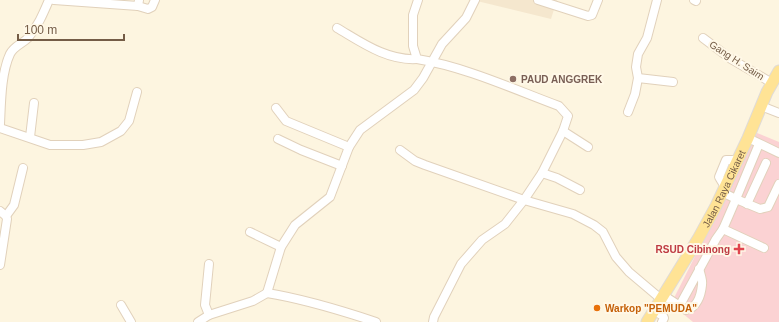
<svg xmlns="http://www.w3.org/2000/svg" width="779" height="322" font-family="Helvetica,sans-serif">
<style>
.residential{fill:#f5e7ce}
.medical{fill:#fbd2d3}
.lines{fill:none;stroke-linecap:round;stroke-linejoin:round}
.minor-casing{stroke:#e1d1bb;stroke-width:10}
.major-casing{stroke:#e0dbd6;stroke-width:13}
.minor{stroke:#fff;stroke-width:8}
.major{stroke:#ffe395;stroke-width:11}
.education-dot{fill:#8d6e63;stroke:#fff8e7;stroke-width:1.5}
.health-dot{fill:#e0444e;stroke:#fff8e7;stroke-width:1.5}
.food-dot{fill:#e8710a;stroke:#fff8e7;stroke-width:1.5}
.labels{text-anchor:middle;stroke-width:4;stroke-linejoin:round;paint-order:stroke}
.street-label{font-size:10px;fill:#745c46;stroke:#fff8e7}
.education-label{font-size:10px;font-weight:bold;fill:#785e54;stroke:#fff8e7;text-anchor:start}
.health-label{font-size:10px;font-weight:bold;fill:#be3a42;stroke:#fff8e7;text-anchor:end}
.food-label{font-size:10px;font-weight:bold;fill:#c56008;stroke:#fff8e7;text-anchor:start}
</style>
<rect width="100%" height="100%" fill="#fdf5e0"/>
<polygon class="residential" points="478,0 557,0 551,19 477,1"/>
<polygon class="medical" points="757,133 779,142 779,322 693,322 671,304"/>
<g class="lines">
<defs>
<g id="minor">
<polyline points="54,0 138,6 139,0"/>
<path d="M 418,0 L 413,15 L 413,46 L 417,59 C 466,67 513,89 559,106 L 568,116 L 563,131 L 542,173 L 524,200 L 505,224 L 482,240 L 461,264 L 434,317 L 433,322"/>
<polyline points="538,0 588,16 592,15 598,0"/>
<polyline points="694,0 696,1"/>
<polyline points="138,6 148,9 152,7 155,0"/>
<path d="M 337,28 C 361,42 387,61 417,59"/>
<polyline points="703,38 731,59 772,83"/>
<polyline points="638,78 673,82"/>
<polyline points="761,106 779,113"/>
<polyline points="276,108 286,121 349,147"/>
<polyline points="628,112 635,94 638,78 636,67 638,54 647,38 657,0"/>
<path d="M 0,124 C 1,104 1,73 10,54 C 14,46 22,44 28,38 C 38,26 43,14 49,0"/>
<polyline points="0,128 50,145 83,145 101,142 121,131 129,121 137,92"/>
<polyline points="563,131 588,147"/>
<polyline points="30,137 34,103"/>
<polyline points="748,138 779,153"/>
<polyline points="278,139 301,150 342,166"/>
<polyline points="759,144 736,199 760,209 768,207 779,184"/>
<polyline points="400,150 415,161 425,165 524,200 573,214 594,225 603,232 616,257 629,272 661,299"/>
<polyline points="542,173 557,178 580,190"/>
<polyline points="725,187 719,177 726,160 737,160"/>
<polyline points="747,204 766,163"/>
<polyline points="0,211 6,216 7,219 0,265"/>
<polyline points="6,216 14,205 23,168"/>
<polyline points="723,229 764,248"/>
<polyline points="250,232 281,247"/>
<polyline points="267,293 281,247 295,225 330,197 349,147 360,130 414,90 423,78 442,44 466,18 475,0"/>
<path d="M 267,293 C 304,299 340,310 376,322"/>
<path d="M 663,295 L 686,310 C 697,308 701,295 702,285 C 703,280 700,273 699,269"/>
<polyline points="121,305 131,322"/>
<polyline points="680,305 716,239 723,229 736,199 726,194"/>
<polyline points="653,310 663,316 664,318 662,322"/>
<polyline points="209,315 205,305 209,264"/>
<polyline points="198,322 209,315 253,301 267,293"/>
</g>
<g id="major">
<path id="s1" d="M 647,322 L 698,239 L 716,206 L 748,138 L 767,92 L 779,71"/>
</g>
</defs>
<use href="#minor" class="minor-casing"/>
<use href="#major" class="major-casing"/>
<use href="#minor" class="minor"/>
<use href="#major" class="major"/>
</g>
<circle class="education-dot" cx="513" cy="79" r="4"/>
<path class="health-dot" d="M737 243h4v4h4v4h-4v4h-4v-4h-4v-4h4z"/>
<circle class="food-dot" cx="597" cy="308" r="4"/>
<g class="labels">
<g class="street-label">
<text transform="translate(737 60) rotate(33)" y="4">Gang H. Saim</text>
<text dy="4" stroke="none"><textPath href="#s1" startOffset="154">Jalan Raya Cikaret</textPath></text>
</g>
<g class="education-label">
<text x="521" y="83">PAUD ANGGREK</text>
</g>
<g class="health-label">
<text x="730" y="253">RSUD Cibinong</text>
</g>
<g class="food-label">
<text x="605" y="312">Warkop "PEMUDA"</text>
</g>
</g>
<path d="M18 34v6h106v-6" fill="none" stroke="#745c46" stroke-width="2"/>
<text x="24" y="34" font-size="12" fill="#745c46" stroke="#fff8e7" stroke-width="3" paint-order="stroke">100 m</text>
</svg>
